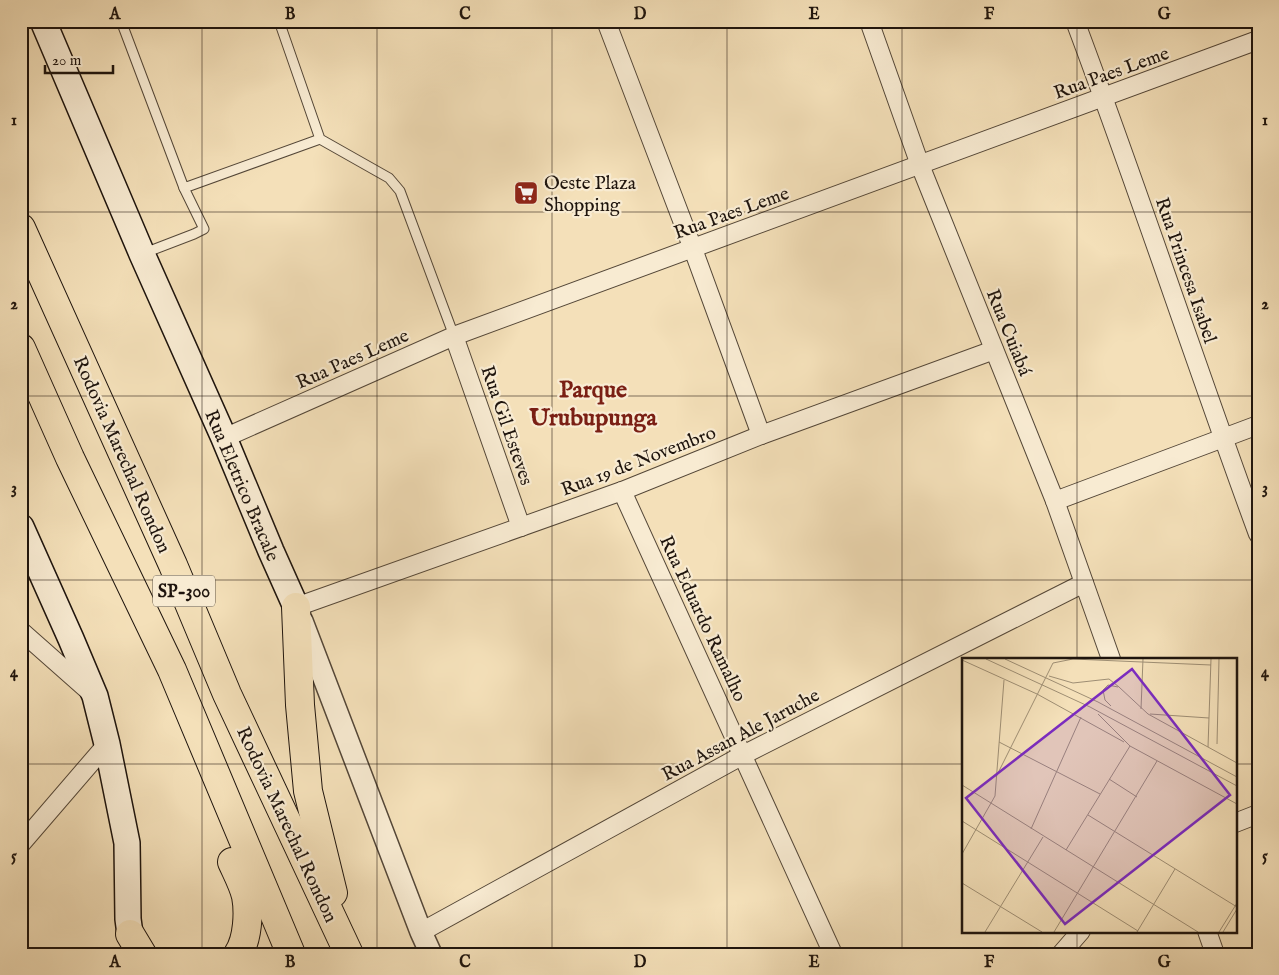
<svg xmlns="http://www.w3.org/2000/svg" width="1279" height="975" font-family="'IM FELL English',serif">
<style>
.lines{fill:none;stroke-linecap:round;stroke-linejoin:round}
.service-casing{stroke:#544738;stroke-width:11}
.minor-casing{stroke:#544738;stroke-width:20}
.tertiary-casing{stroke:#544738;stroke-width:24}
.secondary-casing{stroke:#1e140d;stroke-width:28}
.motorway-casing{stroke:#1e140d;stroke-width:30}
.service{stroke:#f8ebd2;stroke-width:9}
.minor{stroke:#f8ebd2;stroke-width:18}
.tertiary{stroke:#f8ebd2;stroke-width:21}
.secondary{stroke:#f8ebd2;stroke-width:25}
.motorway{stroke:#f4e0b9;stroke-width:28}
.grid{fill:none;stroke:#1e140d;stroke-width:1;stroke-opacity:0.55}
.labels{text-anchor:middle;stroke-width:4.5;stroke-linejoin:round;paint-order:stroke}
.shield{fill:#f8ebd2;stroke:#5f5448;stroke-width:1}
.shield-label{font-size:18px;font-weight:bold;fill:#1e140d}
.street-label{font-size:19px;fill:#1e140d;stroke:#f8ebd2}
.poi-label{font-size:19px;fill:#1e140d;stroke:#f8ebd2;text-anchor:start}
.district-label{font-size:24px;font-weight:bold;fill:#7a1f14;stroke:#f8ebd2}
.inset-road{fill:none;stroke:#9e8e74;stroke-width:1}
.view{fill:#7b2cbf;fill-opacity:0.15;stroke:#7b2cbf;stroke-width:2.5}
.inset-edge{fill:none;stroke:#1e140d;stroke-width:2.5}
.neatline{fill:none;stroke:#1e140d;stroke-width:2}
.grid-label{font-size:16px;text-anchor:middle;font-weight:bold;fill:#1e140d}
</style>
<rect width="100%" height="100%" fill="#f4e0b9"/>
<filter id="stains"><feTurbulence type="fractalNoise" baseFrequency=".004" numOctaves="4"/><feColorMatrix values="0 0 0 0 .2 0 0 0 0 .09 0 0 0 0 .02 0 0 0 .5 -.17"/></filter>
<radialGradient id="worn" r=".72"><stop offset=".6" stop-color="#630" stop-opacity="0"/><stop offset="1" stop-color="#630" stop-opacity=".3"/></radialGradient>
<g class="lines">
<defs>
<g id="service">
<polyline points="121,21 184,188 320,139"/>
<polyline points="279,21 320,139 389,178 400,191 454,336"/>
<polyline points="142,254 194,234 204,229 184,188"/>
</g>
<g id="minor">
<polyline points="606,21 693,249 761,435"/>
<polyline points="869,21 920,165 1055,501 1111,659"/>
<path d="M 1075,21 C 1139,191 1195,363 1258,534"/>
<polyline points="454,336 521,527"/>
<polyline points="224,438 454,336 1258,40"/>
<polyline points="622,491 833,954"/>
<polyline points="1055,501 1258,425"/>
<polyline points="296,607 622,491 761,435 994,350"/>
<polyline points="21,631 90,692"/>
<polyline points="1235,823 1258,814"/>
<polyline points="21,844 107,744"/>
<polyline points="1207,931 1215,954"/>
<polyline points="421,932 743,755 1084,583"/>
<polyline points="1061,954 1081,931"/>
</g>
<polyline id="tertiary" points="302,621 421,932 431,954"/>
<g id="secondary">
<polyline points="43,21 142,254 224,438 271,551 296,607"/>
<polyline points="21,527 71,639 95,696 107,744 127,843 128,919 130,934"/>
</g>
<g id="motorway">
<polyline points="21,228 173,565 227,694 349,954"/>
<polyline points="21,348 70,458 172,670 291,954"/>
<polyline points="296,607 300,705 308,791 333,893"/>
<path d="M 232,862 C 237,873 243,884 246,896 C 249,912 248,939 238,954"/>
<polyline points="130,934 142,954"/>
</g>
</defs>
<use href="#service" class="service-casing"/>
<use href="#minor" class="minor-casing"/>
<use href="#tertiary" class="tertiary-casing"/>
<use href="#secondary" class="secondary-casing"/>
<use href="#motorway" class="motorway-casing"/>
<use href="#service" class="service"/>
<use href="#minor" class="minor"/>
<use href="#tertiary" class="tertiary"/>
<use href="#secondary" class="secondary"/>
<use href="#motorway" class="motorway"/>
</g>
<path class="grid" d="M 202,21 L 202,954M 377,21 L 377,954M 552,21 L 552,954M 727,21 L 727,954M 902,21 L 902,954M 1077,21 L 1077,659M 21,212 L 1258,212M 21,396 L 1258,396M 21,580 L 1258,580M 21,764 L 963,764M 1235,764 L 1258,764M 1077,931 L 1077,954"/>
<defs>
<symbol id="supermarket-square" viewBox="-11 -11 22 22"><rect x="-9" y="-9" width="18" height="18" rx="4" fill="#8f2418" stroke="#f8ebd2"/><path d="M-6-5.5h2.5l.6 2H6L4.5 2H-2.5L-4.4-4H-6ZM-1.5 3.2a1.3 1.3 0 1 0 .1 0ZM3 3.2a1.3 1.3 0 1 0 .1 0Z" fill="#fff"/></symbol>
</defs>
<g fill-rule="evenodd">
<use href="#supermarket-square" x="512" y="179" width="28" height="28"/>
</g>
<g class="labels">
<rect class="shield" x="153" y="575.5" width="62" height="31" rx="4"/>
<g class="shield-label">
<text x="184" y="597">SP-300</text>
</g>
<g class="street-label">
<text transform="translate(1111 72) rotate(-20)" y="7">Rua Paes Leme</text>
<text transform="translate(731 212) rotate(-20)" y="7">Rua Paes Leme</text>
<text transform="translate(1187 270) rotate(71)" y="7">Rua Princesa Isabel</text>
<text transform="translate(1010 332) rotate(68)" y="7">Rua Cuiabá</text>
<text transform="translate(352 358) rotate(-24)" y="7">Rua Paes Leme</text>
<text transform="translate(508 425) rotate(71)" y="7">Rua Gil Esteves</text>
<text transform="translate(123 454) rotate(66)" y="7">Rodovia Marechal Rondon</text>
<text transform="translate(638 460) rotate(-21)" y="7">Rua 19 de Novembro</text>
<text transform="translate(243 485) rotate(67)" y="7">Rua Eletrico Bracale</text>
<text transform="translate(704 618) rotate(65)" y="7">Rua Eduardo Ramalho</text>
<text transform="translate(740 734) rotate(-28)" y="7">Rua Assan Ale Jaruche</text>
<text transform="translate(288 824) rotate(65)" y="7">Rodovia Marechal Rondon</text>
</g>
<g class="poi-label">
<text x="544" y="189">Oeste Plaza<tspan x="544" dy="22">Shopping</tspan></text>
</g>
<g class="district-label">
<text x="593" y="397">Parque<tspan x="593" dy="28">Urubupunga</tspan></text>
</g>
</g>
<g transform="translate(962 658)">
<rect width="275" height="275" fill="#f4e0b9"/>
<path class="inset-road" d="M 24,1 L 128,49 L 275,128M 43,1 L 136,44 L 275,119M 0,2 L 75,36 L 162,84M 87,18 L 111,25 L 147,21 L 157,29M 157,29 L 186,56 L 275,105M 149,48 L 143,42 L 141,32 L 146,27 L 156,29M 179,51 L 181,1M 136,56 L 168,88M 188,56 L 247,60M 37,84 L 138,136M 255,86 L 257,1M 168,88 L 275,146M 246,89 L 249,1M 34,119 L 91,5 L 111,1 L 249,7M 147,121 L 175,139M 0,127 L 236,274M 126,157 L 275,249M 0,163 L 176,273M 69,171 L 119,59M 104,192 L 168,88M 0,196 L 33,138 L 42,22M 0,225 L 80,274M 23,274 L 81,179M 92,274 L 195,103M 175,274 L 213,211M 257,274 L 275,245M 261,274 L 275,251"/>
<path class="view" d="M 170,11 L 268,137 L 103,266 L 4,140 Z"/>
<rect width="275" height="275" class="inset-edge"/>
</g>
<rect width="1279" height="975" fill="none" stroke="#f4e0b9" stroke-width="55"/>
<path d="M45 65v8h68v-8" fill="none" stroke="#1e140d" stroke-width="2.5"/>
<text x="52" y="65" font-size="15" fill="#1e140d" stroke="#f8ebd2" stroke-width="4" paint-order="stroke">20 m</text>
<rect x="28" y="28" width="1224" height="920" class="neatline"/>
<g class="grid-label">
<text x="115" y="19">A</text>
<text x="290" y="19">B</text>
<text x="465" y="19">C</text>
<text x="640" y="19">D</text>
<text x="814" y="19">E</text>
<text x="989" y="19">F</text>
<text x="1164" y="19">G</text>
<text x="14" y="125">1</text>
<text x="1265" y="125">1</text>
<text x="14" y="309">2</text>
<text x="1265" y="309">2</text>
<text x="14" y="493">3</text>
<text x="1265" y="493">3</text>
<text x="14" y="677">4</text>
<text x="1265" y="677">4</text>
<text x="14" y="861">5</text>
<text x="1265" y="861">5</text>
<text x="115" y="967">A</text>
<text x="290" y="967">B</text>
<text x="465" y="967">C</text>
<text x="640" y="967">D</text>
<text x="814" y="967">E</text>
<text x="989" y="967">F</text>
<text x="1164" y="967">G</text>
</g>
<rect width="100%" height="100%" filter="url(#stains)"/>
<rect width="100%" height="100%" fill="url(#worn)"/>
</svg>
